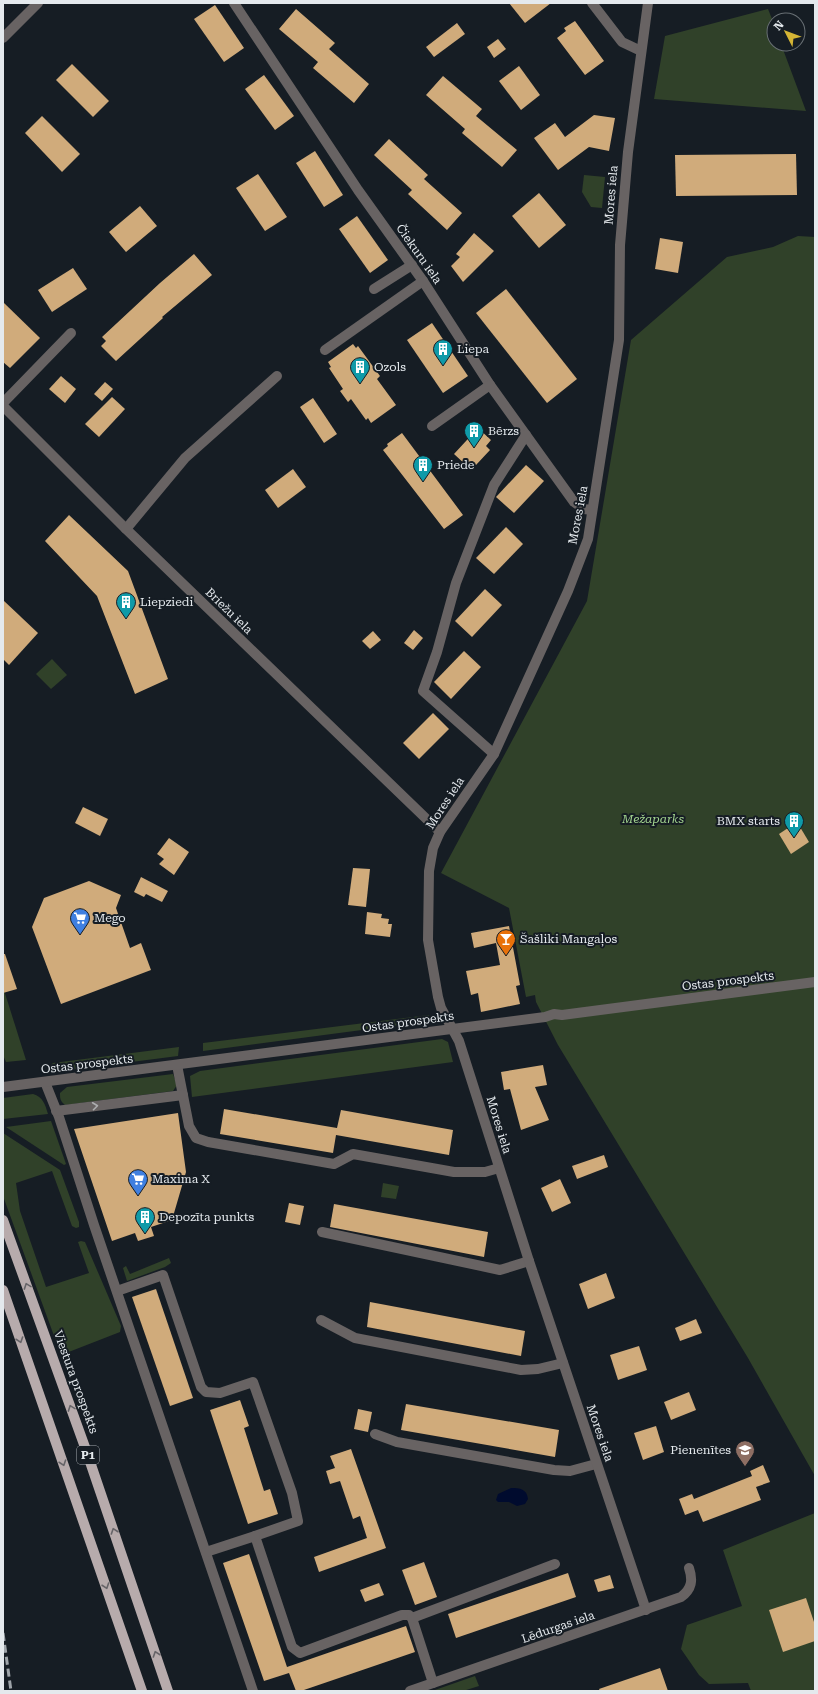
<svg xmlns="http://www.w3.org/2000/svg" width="818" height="1694" font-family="'Roboto Serif',serif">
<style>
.green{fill:#304129}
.water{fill:#000b2e}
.building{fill:#d0ab7b}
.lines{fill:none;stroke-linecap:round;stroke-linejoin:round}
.minor{stroke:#686363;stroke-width:10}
.major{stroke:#b7abac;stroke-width:10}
.rail{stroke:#9ea4a9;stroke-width:3;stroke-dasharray:8 4;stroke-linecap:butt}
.oneway{stroke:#acadaf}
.oneway2{stroke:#666468}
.labels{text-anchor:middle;stroke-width:4;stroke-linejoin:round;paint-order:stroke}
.shield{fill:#161d24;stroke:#a6acb1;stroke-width:1}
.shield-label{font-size:11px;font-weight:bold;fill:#e4e9ed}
.street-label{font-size:12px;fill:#e4e9ed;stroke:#161d24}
.poi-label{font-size:12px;fill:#e4e9ed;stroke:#161d24;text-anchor:start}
.park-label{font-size:12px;font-style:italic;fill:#a4d590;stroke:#161d24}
</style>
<rect width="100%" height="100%" fill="#161d24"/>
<g class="green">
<polygon points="768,9 774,24 774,44 781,44 806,111 654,99 665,36"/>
<polygon points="584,175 605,177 602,208 591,207 582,192"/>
<polygon points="798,236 815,237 815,1476 748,1358 558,1045 536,1002 535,995 526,997 509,908 441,873 587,601 631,340 727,257 773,247"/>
<polygon points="52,659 67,675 51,689 36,674"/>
<polygon points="3,987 26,1060 6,1062 3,1055"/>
<polygon points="429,1015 430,1021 203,1051 203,1043"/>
<polygon points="442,1039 448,1042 453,1062 192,1097 190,1076 200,1071"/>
<polygon points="179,1047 178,1056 53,1072 51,1065 53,1063"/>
<path d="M 173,1074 L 177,1085 L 173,1091 L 65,1105 C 60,1101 60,1098 60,1093 L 67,1087 Z"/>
<path d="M 33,1094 C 43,1097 45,1104 48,1114 L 3,1119 L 3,1098 Z"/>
<polygon points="51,1121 66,1164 64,1165 6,1127"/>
<polygon points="3,1133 60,1170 79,1222 79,1227 76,1228 72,1226 52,1171 16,1183 20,1211 46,1287 89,1273 78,1242 81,1241 85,1242 121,1326 120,1332 61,1355 3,1196"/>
<polygon points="383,1183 399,1186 396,1199 381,1197"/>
<polygon points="169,1258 171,1263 165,1267 127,1281 123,1268 126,1266 130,1274"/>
<polygon points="815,1513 815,1691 751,1691 748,1683 709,1684 699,1675 681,1649 687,1625 742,1606 723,1550"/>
<polygon points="475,1676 479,1686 463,1691 432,1691"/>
</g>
<path class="water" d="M 511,1488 C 520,1488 527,1489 528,1499 L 525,1504 L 517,1506 L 509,1502 L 498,1502 L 496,1500 L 498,1494 Z"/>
<g class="building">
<polygon points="509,3 551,3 525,23"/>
<polygon points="215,5 244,48 224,62 194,19"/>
<polygon points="296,9 335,43 329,49 369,84 354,103 313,68 318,62 279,29"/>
<polygon points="575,21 604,61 585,75 557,38 566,31 564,28"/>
<polygon points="457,23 465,34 434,57 426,47"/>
<polygon points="498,39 506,49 494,58 487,47"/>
<polygon points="72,64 109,101 93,117 56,80"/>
<polygon points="519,66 540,95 521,110 499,81"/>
<polygon points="264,75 294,116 275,130 245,89"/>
<polygon points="443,76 482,109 476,116 517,150 502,167 462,133 465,129 426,95"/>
<polygon points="594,115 615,118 609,151 589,147 558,170 534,138 555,123 565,137"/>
<polygon points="42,116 80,154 62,172 25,133"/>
<polygon points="389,139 428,175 424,179 462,213 447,230 408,194 412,190 374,155"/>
<polygon points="315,151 343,195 324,207 296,163"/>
<polygon points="796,154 797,195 676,196 675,155"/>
<polygon points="258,174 287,217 265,231 236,188"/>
<polygon points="539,193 566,225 539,248 512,216"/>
<polygon points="140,206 157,226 126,252 109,232"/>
<polygon points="357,216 388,260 370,273 339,229"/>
<polygon points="474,233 494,251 463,282 451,266 460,257 456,254"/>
<polygon points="660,238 683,242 678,273 655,269"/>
<polygon points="194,254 212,275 162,317 163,318 116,361 101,346 106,341 102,337 160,283"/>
<polygon points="73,268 87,289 52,312 38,290"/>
<polygon points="506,289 577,379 547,403 476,313"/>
<polygon points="3,302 40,338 10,368 3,362"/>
<polygon points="432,323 468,376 443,393 407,340"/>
<polygon points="353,344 356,348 358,346 380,376 377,379 396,405 371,423 368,418 366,420 351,399 348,402 340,391 343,389 329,368 331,367 328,362"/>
<polygon points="61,376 76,389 65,403 49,389"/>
<polygon points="105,382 113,389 102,401 94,394"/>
<polygon points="112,397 125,409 99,437 85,424"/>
<polygon points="313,398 337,434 324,443 300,407"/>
<polygon points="478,428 491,440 486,446 490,450 476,465 472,461 467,466 454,454"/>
<polygon points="402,433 463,515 444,529 383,450 388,446 387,444"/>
<polygon points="526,465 544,481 514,513 496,497"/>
<polygon points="293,469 306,487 278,508 265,490"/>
<polygon points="69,515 128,571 168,679 135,694 97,596 45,541"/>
<polygon points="506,527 523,544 494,574 476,558"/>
<polygon points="485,589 502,605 472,637 455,621"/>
<polygon points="3,600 38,633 9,665 3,659"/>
<polygon points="414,630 423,638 413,650 404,643"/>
<polygon points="373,631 381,640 370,649 362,641"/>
<polygon points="464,651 481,667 451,699 434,682"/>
<polygon points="433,713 449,729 419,759 403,743"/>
<polygon points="83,807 108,819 100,836 75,823"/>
<polygon points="797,822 809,842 791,854 779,834"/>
<polygon points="169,838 189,852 174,875 159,864 164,859 157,854"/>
<polygon points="353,868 370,869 366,907 348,905"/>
<polygon points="141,877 168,891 162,902 146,894 144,897 134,892"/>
<polygon points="89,881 121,895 116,908 130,948 141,943 151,970 61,1004 32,927 44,898"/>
<polygon points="367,912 382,914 381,918 389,919 388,924 392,924 390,937 365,934"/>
<polygon points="509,926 520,985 516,986 520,1004 481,1012 478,993 471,995 466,971 500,965 496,943 474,948 471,933"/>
<polygon points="3,954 5,954 17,989 3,993"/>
<polygon points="543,1065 547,1085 535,1087 549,1120 521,1130 510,1089 504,1090 501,1072"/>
<polygon points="224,1109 337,1128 341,1110 453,1130 449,1155 336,1135 333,1153 220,1134"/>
<polygon points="178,1113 186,1172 172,1220 151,1227 154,1236 138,1241 135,1233 112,1241 74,1129"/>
<polygon points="604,1155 608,1167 577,1179 572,1166"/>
<polygon points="560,1179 571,1203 552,1212 541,1188"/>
<polygon points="289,1203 304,1206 300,1225 285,1222"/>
<polygon points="334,1204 488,1232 484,1257 330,1227"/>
<polygon points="606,1273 615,1298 588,1309 579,1284"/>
<polygon points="156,1289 193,1398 170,1406 132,1297"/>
<polygon points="370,1302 525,1331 521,1356 367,1327"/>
<polygon points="696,1319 702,1333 680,1341 675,1328"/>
<polygon points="639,1346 647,1370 618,1380 610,1355"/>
<polygon points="689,1392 696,1410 671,1420 664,1402"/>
<polygon points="240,1400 249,1426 244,1428 264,1491 270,1489 278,1514 248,1524 210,1410"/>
<polygon points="406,1404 559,1430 555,1457 401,1430"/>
<polygon points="358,1409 372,1412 368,1432 354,1429"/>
<polygon points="656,1426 664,1452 643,1460 634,1433"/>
<polygon points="351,1449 386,1548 319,1572 314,1557 367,1538 360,1516 353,1519 340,1481 330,1484 326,1471 335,1468 330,1456"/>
<polygon points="763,1465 770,1482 756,1487 761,1500 703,1522 698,1510 685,1515 679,1499 692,1494 694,1499 752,1476 750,1471"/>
<polygon points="249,1554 287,1667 406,1626 415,1652 301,1691 296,1691 289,1673 264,1681 223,1563"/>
<polygon points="424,1562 437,1597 415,1605 402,1570"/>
<polygon points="568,1573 576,1597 456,1638 448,1614"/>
<polygon points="610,1575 614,1588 598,1592 594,1580"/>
<polygon points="379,1583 384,1595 365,1602 360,1590"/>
<polygon points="806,1598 815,1625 815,1641 783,1652 769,1610"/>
<polygon points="660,1668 668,1691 600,1691 599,1689"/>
</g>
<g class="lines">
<g class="minor">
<polyline points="234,3 358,190 423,281 490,385 574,502 584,509 592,510"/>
<polyline points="592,3 622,42 641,51"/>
<polyline points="3,38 38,3"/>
<polyline points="374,289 412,265"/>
<polyline points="325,350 423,281"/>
<polyline points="3,403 71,333"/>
<polyline points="3,406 126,529 440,832"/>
<polyline points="432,426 490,385"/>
<polyline points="126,529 185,458 277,376"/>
<polyline points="494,754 423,691 437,652 456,583 494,485 526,435"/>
<polyline points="177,1065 189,1126 196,1138 208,1142 334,1164 353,1154 454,1172 485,1172 499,1168"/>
<polyline points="45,1082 59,1117 94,1225 253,1691"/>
<polyline points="3,1087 545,1017 554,1014 562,1015 815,982"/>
<polyline points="56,1111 183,1095"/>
<polyline points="322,1232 500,1270 529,1261"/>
<polyline points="117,1291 163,1275 201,1387 206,1392 220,1393 253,1382 292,1493 298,1521 255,1536 292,1647 300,1653 402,1615 409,1615 412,1618 433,1683"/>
<polyline points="321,1320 355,1338 521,1370 538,1369 563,1363"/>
<polyline points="375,1434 397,1442 554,1470 570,1471 596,1464"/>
<polyline points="206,1552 255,1536"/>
<polyline points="646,1610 529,1261 459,1041 441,1008 438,997 428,940 429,871 433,848 440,832 494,754 568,591 588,539 619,340 620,245 628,152 648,3"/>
<polyline points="412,1618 555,1564"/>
<path d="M 410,1691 L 681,1597 C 692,1589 693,1580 689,1568"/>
</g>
<g class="major">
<polyline points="3,1220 86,1450 168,1691"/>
<polyline points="3,1290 142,1691"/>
</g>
<polyline class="rail" points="3,1633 11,1691"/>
</g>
<defs><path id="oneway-chevron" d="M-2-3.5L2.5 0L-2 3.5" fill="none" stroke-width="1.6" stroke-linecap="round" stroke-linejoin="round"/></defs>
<use class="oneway" href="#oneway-chevron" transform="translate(95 1106) rotate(-7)"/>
<g class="oneway2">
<use href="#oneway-chevron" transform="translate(27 1286) rotate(-110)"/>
<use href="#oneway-chevron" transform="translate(20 1340) rotate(71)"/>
<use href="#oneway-chevron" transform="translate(71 1408) rotate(-110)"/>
<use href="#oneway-chevron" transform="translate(63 1463) rotate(71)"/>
<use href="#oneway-chevron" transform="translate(114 1531) rotate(-109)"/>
<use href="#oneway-chevron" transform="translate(106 1586) rotate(71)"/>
<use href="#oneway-chevron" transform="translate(156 1654) rotate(-109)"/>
</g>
<defs>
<symbol id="building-pin" viewBox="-11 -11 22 30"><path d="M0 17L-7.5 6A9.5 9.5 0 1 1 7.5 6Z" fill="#0f9aa8" stroke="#161d24"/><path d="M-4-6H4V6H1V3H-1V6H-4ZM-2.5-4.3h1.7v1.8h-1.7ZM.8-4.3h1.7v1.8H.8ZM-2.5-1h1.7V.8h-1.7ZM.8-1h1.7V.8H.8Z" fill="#fff"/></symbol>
<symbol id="supermarket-pin" viewBox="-11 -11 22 30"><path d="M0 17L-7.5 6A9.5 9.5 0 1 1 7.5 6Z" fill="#3f7fe0" stroke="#161d24"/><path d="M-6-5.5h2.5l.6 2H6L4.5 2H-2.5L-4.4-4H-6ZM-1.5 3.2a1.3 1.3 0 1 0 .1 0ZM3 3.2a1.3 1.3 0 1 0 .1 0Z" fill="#fff"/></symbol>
<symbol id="bar-pin" viewBox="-11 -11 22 30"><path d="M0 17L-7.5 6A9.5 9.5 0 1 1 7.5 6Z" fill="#e8710a" stroke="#161d24"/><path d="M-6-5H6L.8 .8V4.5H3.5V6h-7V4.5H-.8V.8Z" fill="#fff"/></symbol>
<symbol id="school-pin" viewBox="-11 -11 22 30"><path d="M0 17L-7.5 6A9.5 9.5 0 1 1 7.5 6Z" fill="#8d6e63" stroke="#161d24"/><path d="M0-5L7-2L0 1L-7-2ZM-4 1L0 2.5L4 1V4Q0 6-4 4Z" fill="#fff"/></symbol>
</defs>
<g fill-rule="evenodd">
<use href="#building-pin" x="432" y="338" width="22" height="30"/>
<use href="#building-pin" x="349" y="356" width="22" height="30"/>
<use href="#building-pin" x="463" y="420" width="22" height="30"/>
<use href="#building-pin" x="412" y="454" width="22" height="30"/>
<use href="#building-pin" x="115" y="591" width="22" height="30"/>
<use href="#building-pin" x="783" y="810" width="22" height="30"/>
<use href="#supermarket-pin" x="69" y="907" width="22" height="30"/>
<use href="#bar-pin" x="495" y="928" width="22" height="30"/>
<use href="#supermarket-pin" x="127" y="1168" width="22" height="30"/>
<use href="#building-pin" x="134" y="1206" width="22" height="30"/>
<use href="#school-pin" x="734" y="1439" width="22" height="30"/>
</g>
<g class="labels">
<rect class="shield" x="77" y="1446" width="22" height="18" rx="3"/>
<g class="shield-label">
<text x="88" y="1459">P1</text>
</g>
<g class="street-label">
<text transform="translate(611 195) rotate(-85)" y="4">Mores iela</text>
<text transform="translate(419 254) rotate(55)" y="4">Čiekuru iela</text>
<text transform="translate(578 515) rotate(-79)" y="4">Mores iela</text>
<text transform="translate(229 611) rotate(44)" y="4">Briežu iela</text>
<text transform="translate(445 803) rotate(-57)" y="4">Mores iela</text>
<text transform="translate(728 981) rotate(-7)" y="4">Ostas prospekts</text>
<text transform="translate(408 1022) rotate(-8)" y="4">Ostas prospekts</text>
<text transform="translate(87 1064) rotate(-7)" y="4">Ostas prospekts</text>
<text transform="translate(499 1125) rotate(73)" y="4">Mores iela</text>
<text transform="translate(76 1382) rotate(70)" y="4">Viestura prospekts</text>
<text transform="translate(600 1433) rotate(71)" y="4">Mores iela</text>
<text transform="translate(558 1627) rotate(-19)" y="4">Lēdurgas iela</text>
</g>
<g class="poi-label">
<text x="457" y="353">Liepa</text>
<text x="374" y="371">Ozols</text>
<text x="488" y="435">Bērzs</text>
<text x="437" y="469">Priede</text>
<text x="140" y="606">Liepziedi</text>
<text x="780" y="825" text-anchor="end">BMX starts</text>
<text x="94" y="922">Mego</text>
<text x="520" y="943">Šašliki Mangaļos</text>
<text x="152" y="1183">Maxima X</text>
<text x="159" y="1221">Depozīta punkts</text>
<text x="731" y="1454" text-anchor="end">Pienenītes</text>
</g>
<g class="park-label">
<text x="653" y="823">Mežaparks</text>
</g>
</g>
<rect width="818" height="1694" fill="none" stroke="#e4e9ed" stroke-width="8"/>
<g transform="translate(786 32) rotate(312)"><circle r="19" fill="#161d24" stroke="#686f74"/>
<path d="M0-3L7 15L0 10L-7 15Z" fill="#d5b535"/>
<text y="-6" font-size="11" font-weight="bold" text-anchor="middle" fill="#e4e9ed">N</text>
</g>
</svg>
